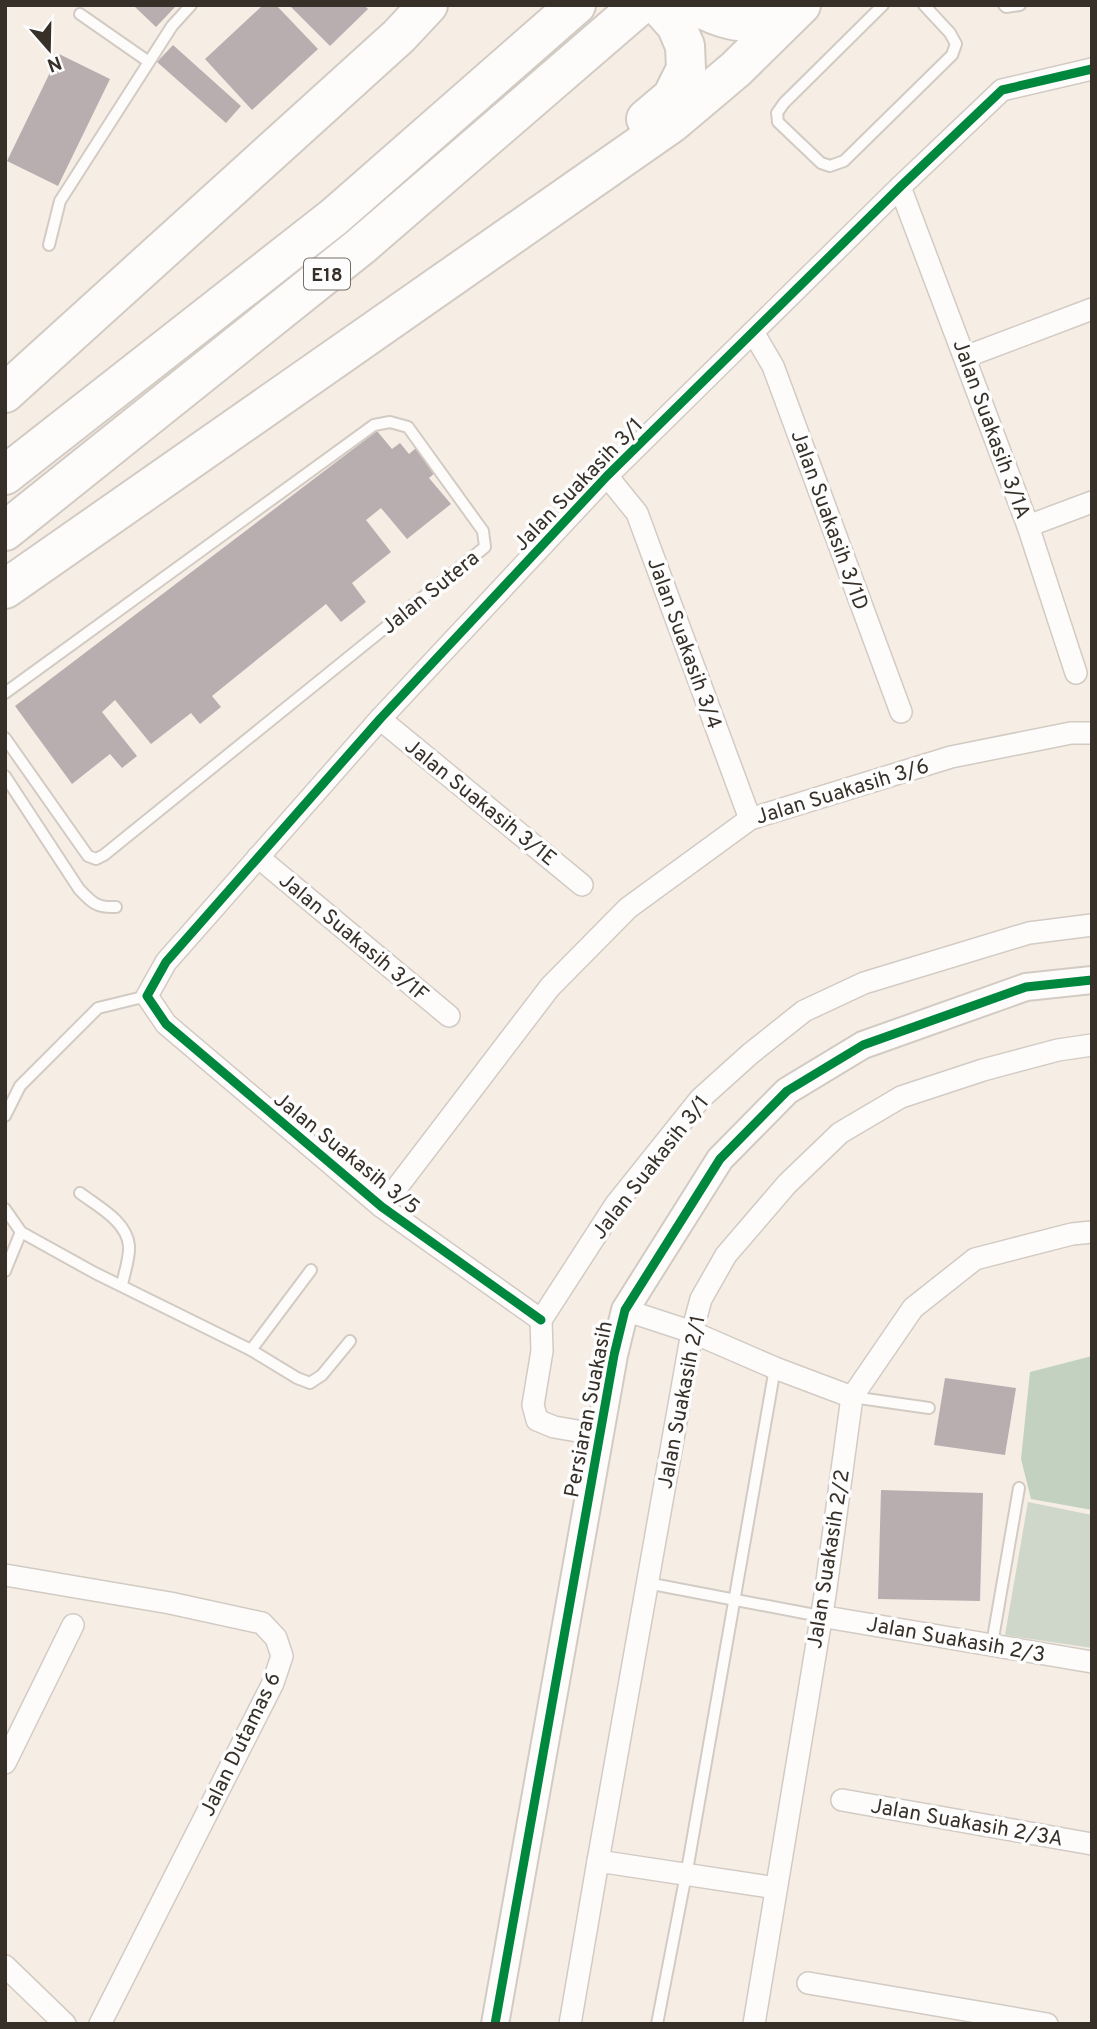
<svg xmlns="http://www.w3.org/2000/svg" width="1097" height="2029" font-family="Overpass,sans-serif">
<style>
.green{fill:#cfd6ca}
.forest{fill:#c3d1c0}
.building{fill:#b9aeaf}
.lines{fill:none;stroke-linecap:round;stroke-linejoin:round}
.service-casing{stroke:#d2cbc4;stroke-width:14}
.minor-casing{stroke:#d2cbc4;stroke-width:24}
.tertiary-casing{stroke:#d2cbc4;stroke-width:30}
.motorway-casing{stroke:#d2cbc4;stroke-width:42}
.service{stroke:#fefcfb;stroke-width:10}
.minor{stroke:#fefcfb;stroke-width:21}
.tertiary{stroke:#fefcfb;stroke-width:26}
.motorway{stroke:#fefcfb;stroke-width:38}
.cycleway-casing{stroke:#fdfdfd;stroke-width:13}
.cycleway{stroke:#00873e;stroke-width:9}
.labels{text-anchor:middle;stroke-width:7;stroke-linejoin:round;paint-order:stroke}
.shield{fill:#fdfdfd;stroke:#726e69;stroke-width:2}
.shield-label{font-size:19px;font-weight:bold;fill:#373029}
.street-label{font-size:21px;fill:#373029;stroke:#fdfdfd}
</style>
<rect width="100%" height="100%" fill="#f6ede5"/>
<polygon class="green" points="1028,1502 1092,1515 1092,1648 1005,1635"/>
<polygon class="forest" points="1092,1356 1092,1510 1031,1499 1021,1459 1030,1372"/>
<g class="building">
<polygon points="133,5 177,5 156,27"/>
<polygon points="263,5 276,5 318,49 252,110 205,59"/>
<polygon points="289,5 364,5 368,9 330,46"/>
<polygon points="173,45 241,106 226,123 157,62"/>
<polygon points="59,54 110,79 58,186 7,161"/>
<polygon points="377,431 392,449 400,443 409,454 416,448 436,472 429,478 451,504 407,539 381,508 366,520 391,552 352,583 366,602 341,622 326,604 212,696 221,707 200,724 191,713 151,744 115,700 102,712 137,756 122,768 110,754 72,784 15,706"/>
<polygon points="945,1378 1016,1388 1005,1455 934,1445"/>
<polygon points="881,1490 983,1493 980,1601 878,1599"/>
</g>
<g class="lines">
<defs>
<g id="service">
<polyline points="883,5 784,103 777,113 778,122 821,163 830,166 844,161 952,55 956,44 950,33 924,5"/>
<polyline points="1004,5 1006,7 1020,5"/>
<polyline points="80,14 149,62"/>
<polyline points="49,245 60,201 172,26 191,5"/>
<polyline points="5,693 374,425 390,422 408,427 483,531 485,547 104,855 96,859 88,856 5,738"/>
<path d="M 5,776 L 79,889 C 92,903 97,908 116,907"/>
<polyline points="5,1116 20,1086 98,1008 147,996"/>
<path d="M 80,1193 C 97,1206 127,1221 129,1246 C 130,1258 124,1273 122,1285"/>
<polyline points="5,1209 21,1232 95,1273 251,1350 297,1378 310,1383 322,1375 350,1341"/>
<polyline points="5,1271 21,1232"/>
<polyline points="251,1350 311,1270"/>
<polyline points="852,1397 929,1408"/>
<polyline points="647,1583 820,1616"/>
<polyline points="992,1644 1019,1488"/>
<polyline points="657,2024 689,1859 775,1368"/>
</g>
<g id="minor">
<polyline points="900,187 1028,526 1076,673"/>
<polyline points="753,332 773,366 901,712"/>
<polyline points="965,357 1092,309"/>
<polyline points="607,476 637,513 750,819"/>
<polyline points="1028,526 1092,502"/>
<polyline points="380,719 582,885"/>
<polyline points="258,857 449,1016"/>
<polyline points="382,1207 550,987 628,908 750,819 951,757 1071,733 1092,733"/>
<polyline points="625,1310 692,1332 775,1368 852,1397"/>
<polyline points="541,1320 382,1207 166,1024 147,996 166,962 380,719 607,476 900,187 1002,90 1092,69"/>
<polyline points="601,1435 554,1427 537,1420 533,1405 542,1351 541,1320 616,1204 700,1099 750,1054 804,1011 864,983 1029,933 1092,925"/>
<polyline points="5,1575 170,1603 262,1623 276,1638 282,1656 273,1683 100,2024"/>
<polyline points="820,1616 1092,1662"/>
<polyline points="5,1763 73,1625"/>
<polyline points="842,1800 1092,1844"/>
<polyline points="598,1861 692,1332 701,1299 726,1255 787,1184 840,1133 901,1097 983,1070 1058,1050 1092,1045"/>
<polyline points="5,1966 65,2024"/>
<polyline points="808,1983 1047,2024"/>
<polyline points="570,2024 598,1861 776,1888"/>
<polyline points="754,2024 825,1595 852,1397 913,1308 975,1259 1072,1234 1092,1232"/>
</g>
<polyline id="tertiary" points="495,2024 614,1355 625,1310 720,1159 787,1091 863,1045 1026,987 1092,980"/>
<g id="motorway">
<path d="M 697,5 C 707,14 738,24 751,21 C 760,19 773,11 781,5"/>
<polyline points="646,119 672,97 686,69 685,46 676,25 658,5"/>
<polyline points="5,393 399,36 428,5"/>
<polyline points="5,475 334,217 576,5"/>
<polyline points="5,531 361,246 640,5"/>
<polyline points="5,589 672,123 736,69 801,5"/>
</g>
</defs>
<use href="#service" class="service-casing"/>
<use href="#minor" class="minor-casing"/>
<use href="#tertiary" class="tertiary-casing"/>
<use href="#motorway" class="motorway-casing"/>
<use href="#service" class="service"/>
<use href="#minor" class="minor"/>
<use href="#tertiary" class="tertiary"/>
<use href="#motorway" class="motorway"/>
<defs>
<g id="cycleway">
<polyline points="541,1320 382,1207 166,1024 147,996 166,962 380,719 607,476 900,187 1002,90 1092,69"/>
<polyline points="495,2024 614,1355 625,1310 720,1159 787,1091 863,1045 1026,987 1092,980"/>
</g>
</defs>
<use href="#cycleway" class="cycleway-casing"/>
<use href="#cycleway" class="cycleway"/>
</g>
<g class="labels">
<rect class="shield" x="304" y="258.5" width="46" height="31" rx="5"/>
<g class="shield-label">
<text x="327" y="281">E18</text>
</g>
<g class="street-label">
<text transform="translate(992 429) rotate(70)" y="7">Jalan Suakasih 3/1A</text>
<text transform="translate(578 484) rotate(-46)" y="7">Jalan Suakasih 3/1</text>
<text transform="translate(830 520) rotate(70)" y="7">Jalan Suakasih 3/1D</text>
<text transform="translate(430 592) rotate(-39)" y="7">Jalan Sutera</text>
<text transform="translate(685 643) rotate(70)" y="7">Jalan Suakasih 3/4</text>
<text transform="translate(842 791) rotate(-17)" y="7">Jalan Suakasih 3/6</text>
<text transform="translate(481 802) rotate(39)" y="7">Jalan Suakasih 3/1E</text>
<text transform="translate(354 937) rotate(40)" y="7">Jalan Suakasih 3/1F</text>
<text transform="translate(347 1153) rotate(39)" y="7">Jalan Suakasih 3/5</text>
<text transform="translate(650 1167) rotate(-52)" y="7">Jalan Suakasih 3/1</text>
<text transform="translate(681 1402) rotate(-79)" y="7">Jalan Suakasih 2/1</text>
<text transform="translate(588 1409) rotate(-79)" y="7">Persiaran Suakasih</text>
<text transform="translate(828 1559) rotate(-81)" y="7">Jalan Suakasih 2/2</text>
<text transform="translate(956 1639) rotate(10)" y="7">Jalan Suakasih 2/3</text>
<text transform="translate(240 1744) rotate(-64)" y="7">Jalan Dutamas 6</text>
<text transform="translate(967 1822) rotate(10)" y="7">Jalan Suakasih 2/3A</text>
</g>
</g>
<rect width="1097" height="2029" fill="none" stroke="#373029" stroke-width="14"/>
<g transform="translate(49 49) rotate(160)" stroke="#fdfdfd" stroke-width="5" paint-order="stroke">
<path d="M0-5L12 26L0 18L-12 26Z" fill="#373029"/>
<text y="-10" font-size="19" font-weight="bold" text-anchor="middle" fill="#373029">N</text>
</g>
</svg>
